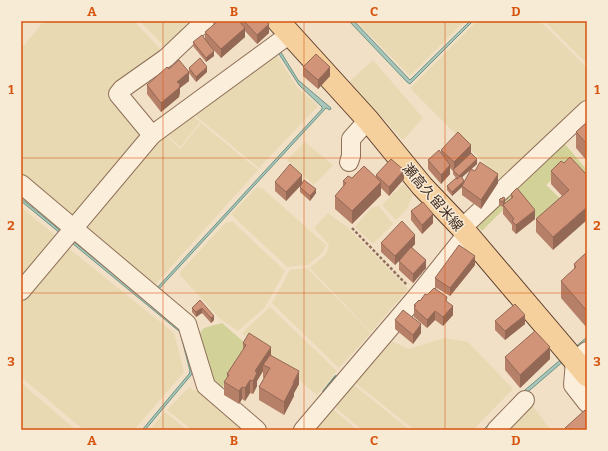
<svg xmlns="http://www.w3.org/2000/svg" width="608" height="451" font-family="Bitter,'Noto Sans JP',serif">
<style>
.farmland{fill:#e8d9b2}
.green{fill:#d1d198}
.water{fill:#a7c5b9;stroke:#6d9486}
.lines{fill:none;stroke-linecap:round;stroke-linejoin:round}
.stream{stroke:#6d9486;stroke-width:4}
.minor-casing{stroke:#8f705a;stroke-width:20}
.major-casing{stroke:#5c3e2e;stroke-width:24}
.path{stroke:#8f705a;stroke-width:2.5;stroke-dasharray:3 2;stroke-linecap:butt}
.minor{stroke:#fbeeda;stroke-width:18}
.major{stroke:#f6d09c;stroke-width:22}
.wall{fill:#b57f68}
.shaded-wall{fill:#936855}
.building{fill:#d29479;stroke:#936855}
.grid{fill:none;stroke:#d7540e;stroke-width:1;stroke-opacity:0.55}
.labels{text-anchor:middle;stroke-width:3;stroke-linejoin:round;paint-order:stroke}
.street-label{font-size:14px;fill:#3e2a1f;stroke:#f8ebd6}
.neatline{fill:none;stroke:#d7540e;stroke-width:1.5}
.grid-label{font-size:13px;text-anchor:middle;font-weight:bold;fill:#d7540e}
</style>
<rect width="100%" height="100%" fill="#f2e0c6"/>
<g class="farmland">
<polygon points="44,21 134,21 161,50 110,92 143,134 72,217 21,175 21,49"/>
<polygon points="140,21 195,21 165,47"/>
<polygon points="356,21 463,21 464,22 410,76"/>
<polygon points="477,21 540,21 587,68 587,104 503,182 410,88"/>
<polygon points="544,21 587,21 587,64"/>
<polygon points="275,52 297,87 318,106 259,168 191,112"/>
<polygon points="373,60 423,118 403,140 349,82"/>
<polygon points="189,113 200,122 180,147 163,131"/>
<polygon points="201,123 258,170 153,287 82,228 161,131 180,149"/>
<polygon points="305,142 333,165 314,185 287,160"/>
<polygon points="403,184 413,195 407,209 396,220 382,205"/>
<polygon points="256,188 262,188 326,245 323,252 308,265 287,267 231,214"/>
<polygon points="379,206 393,224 373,244 355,227 371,208"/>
<polygon points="21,207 56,236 21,279"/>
<polygon points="328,213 347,227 408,289 371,332 310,268 326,254 329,245 314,228"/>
<polygon points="226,222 233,222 285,271 265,307 238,331 220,319 180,275 181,271"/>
<polygon points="67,247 174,333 184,372 134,430 84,430 21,377 21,301"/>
<polygon points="307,268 371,333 339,368 272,303 290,270"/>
<polygon points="270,307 337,371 317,395 242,333"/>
<polygon points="445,338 468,342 513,389 473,430 414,430 352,380 387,339 408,349"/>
<polygon points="350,382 410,430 362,430 331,404"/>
<polygon points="21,383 76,430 21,430"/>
<polygon points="189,387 193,390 202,391 247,430 192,430 167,410"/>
<polygon points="531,404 551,430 505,430"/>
<polygon points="329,406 357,430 310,430"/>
<polygon points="165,412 187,430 149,430"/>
</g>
<g class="green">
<polygon points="563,142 587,170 587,181 569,164 546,185 565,203 537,218 518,195 482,231 475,224"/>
<polygon points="222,323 246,344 236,360 239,362 220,391 208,369 197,337 204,328"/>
</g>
<g class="water">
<polygon points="349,21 354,21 410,80 470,21 473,21 410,84 407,82"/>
<polygon points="279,49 298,80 331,108 330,110 326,108 157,291 156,289 322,109 322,107 299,85 277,51"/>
<polygon points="21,198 62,232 61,234 21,201"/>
<polygon points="73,241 181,330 193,371 192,374 145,430 142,430 189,374 190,371 180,332 72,243"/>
<polygon points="587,337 587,341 523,396 489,430 483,430 518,396"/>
</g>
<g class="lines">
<polyline class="stream" points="324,392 336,377"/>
<defs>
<g id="minor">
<polyline points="152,135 118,94 122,89 166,58 205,21"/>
<polyline points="349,162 351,156 351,139 368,120"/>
<polyline points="21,184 187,324 206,386 257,430"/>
<polyline points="462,228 587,110"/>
<polyline points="21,291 152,135 290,34"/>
<polyline points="587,351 575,361 573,385 587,403"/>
<polyline points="303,430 418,295 466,235"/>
<polyline points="496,430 525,400"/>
</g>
<polyline id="major" points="278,21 368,120 422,186 462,228 587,375"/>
</defs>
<use href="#minor" class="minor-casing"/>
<use href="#major" class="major-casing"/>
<polyline class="path" points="352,228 407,285"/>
<use href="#minor" class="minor"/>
<use href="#major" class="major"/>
</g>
<g class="wall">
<polygon points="218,21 267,21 269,33 257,44 245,31 245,37 221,58 210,46 214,56 206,62 193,46 193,42 205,40 205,32"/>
<polygon points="303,67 330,76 318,89 303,76"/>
<polygon points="189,68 207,72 196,82 189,73 189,81 180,88 180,92 179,97 161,112 147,94 147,85 169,69 189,72"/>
<polygon points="587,122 587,161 576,148 576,132"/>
<polygon points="441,150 471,154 477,164 462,177 464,181 498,183 481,209 462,195 462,187 452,196 447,190 447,186 456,178 453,174 453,171 450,168 450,174 441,184 428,169 428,160 441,153"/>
<polygon points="551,171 587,175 553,250 536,232 536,219 562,196 551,184"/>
<polygon points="376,175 404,179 389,196 381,188 381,195 352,224 335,209 335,196 343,187 343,181 352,178 376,177"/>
<polygon points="275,182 302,184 286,201 275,191"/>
<polygon points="300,187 316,193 310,201 300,192"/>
<polygon points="511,194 535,219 516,234 512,230 512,225 503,214 503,207 499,205 499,200 505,203 511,199"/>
<polygon points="411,211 433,223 422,234 411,220"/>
<polygon points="381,243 415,244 412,247 426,268 413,283 399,270 399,261 409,250 395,265 381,252"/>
<polygon points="587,252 587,328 561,298 561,281 574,269 574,264"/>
<polygon points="475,265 450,296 435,287 435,278"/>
<polygon points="200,300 214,320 211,323 202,313 196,317 192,312 192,308"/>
<polygon points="420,301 447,302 453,315 443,326 435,320 427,328 414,317 414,305"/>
<polygon points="395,320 421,333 413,344 395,329"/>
<polygon points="495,321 525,324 505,340 495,330"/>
<polygon points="243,343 271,355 299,384 294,393 294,396 284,415 259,400 259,387 264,378 263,378 263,371 257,381 257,386 253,394 250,393 245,401 242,399 239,404 224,395 224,382 227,377 227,374 243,350"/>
<polygon points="505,357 550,359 520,388 505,370"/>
</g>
<g class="shaded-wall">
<polygon points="269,24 269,33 257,44 257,35"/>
<polygon points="245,28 245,37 221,58 221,49"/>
<polygon points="214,51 214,56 206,62 206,58"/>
<polygon points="207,67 207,72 196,82 196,77"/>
<polygon points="330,67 330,76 318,89 318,80"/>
<polygon points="189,72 189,81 180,88 180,92 179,97 161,112 161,103 177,82"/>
<polygon points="471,145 471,154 454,171 454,162"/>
<polygon points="477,159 477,164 459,180 459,176"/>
<polygon points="450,165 450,174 441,184 441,175"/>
<polygon points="404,170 404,179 389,196 389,187"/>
<polygon points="498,174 498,183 481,209 481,200"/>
<polygon points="302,175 302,184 286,201 286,192"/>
<polygon points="464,181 462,186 462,187 452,196 452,192"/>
<polygon points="381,182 381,195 352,224 352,211"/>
<polygon points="316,189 316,193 310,201 310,196"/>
<polygon points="505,198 505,203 504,206 503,202"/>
<polygon points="587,207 587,220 553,250 553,237"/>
<polygon points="535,210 535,219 516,234 516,225"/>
<polygon points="433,214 433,223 422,234 422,225"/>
<polygon points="415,235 415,244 395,265 395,256"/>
<polygon points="475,256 475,265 450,296 450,288"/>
<polygon points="426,260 426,268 413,283 413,274"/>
<polygon points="453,306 453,315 443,326 443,317"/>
<polygon points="202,308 202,313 196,317 196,312"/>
<polygon points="435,311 435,320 427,328 427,320"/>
<polygon points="525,315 525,324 505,340 505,331"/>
<polygon points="214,316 214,320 211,323 211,318"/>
<polygon points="421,324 421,333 413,344 413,335"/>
<polygon points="271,347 271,360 263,365 263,371 257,381 257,386 253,394 253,381 255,371"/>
<polygon points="550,347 550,359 520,388 520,375"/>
<polygon points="299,371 299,384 294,393 294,396 284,415 284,402"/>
<polygon points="250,380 250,393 245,401 245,388"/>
<polygon points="242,387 242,399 239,404 239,391"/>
</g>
<g class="building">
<polygon points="218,21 239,21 245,28 221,49 205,32"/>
<polygon points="244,21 267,21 269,24 257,35"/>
<polygon points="202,35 214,51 206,58 193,42"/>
<polygon points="316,54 330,67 318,80 303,67"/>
<polygon points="200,58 207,67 196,77 189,68"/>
<polygon points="179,60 189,72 177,82 180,84 179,88 161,103 147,85 167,67 169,69"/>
<polygon points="587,122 587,144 576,132"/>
<polygon points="458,132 471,145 454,162 441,150"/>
<polygon points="439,150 450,165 441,175 428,160"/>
<polygon points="471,153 477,159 459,176 453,170"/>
<polygon points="570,157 587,175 587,207 553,237 536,219 569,190 551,171 561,161 564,163"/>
<polygon points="391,159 404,170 389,187 376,175"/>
<polygon points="480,162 498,174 481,200 462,186 471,169 475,171"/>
<polygon points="290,164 302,175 286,192 275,182"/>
<polygon points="364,166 381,182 352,211 335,196 346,183 343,181 348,176 352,178"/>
<polygon points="461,176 464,181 452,192 447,186 456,178 457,179"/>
<polygon points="304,180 316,189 310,196 300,187"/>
<polygon points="517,188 535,210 516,225 512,221 514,219 503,205 513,197 511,194"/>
<polygon points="503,197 505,198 503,202 499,200 501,198 502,199"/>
<polygon points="423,202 433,214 422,225 411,211"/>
<polygon points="402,221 415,235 395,256 381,243"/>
<polygon points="459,245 475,256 450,288 435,278"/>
<polygon points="411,247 426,260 413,274 399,261"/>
<polygon points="587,252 587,311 561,281 576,267 574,264"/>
<polygon points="434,288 447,297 446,301 453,306 443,317 435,311 427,320 414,308 416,306 414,305 419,300 420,301 425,294 427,295"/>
<polygon points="200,300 214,316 211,318 202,308 196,312 192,308"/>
<polygon points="515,304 525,315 505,331 495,321"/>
<polygon points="403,310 421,324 413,335 395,320"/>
<polygon points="535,331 550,347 520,375 505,357"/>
<polygon points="249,333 271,347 255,371 257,373 253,381 250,380 245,388 242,387 239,391 224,382 229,375 227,374 246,345 243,343"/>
<polygon points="270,355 299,371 293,383 294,383 284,402 259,387 270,368 263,365"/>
<polygon points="585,410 587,412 587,430 566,430 565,428"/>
</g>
<path class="grid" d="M 163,21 L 163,430M 304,21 L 304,430M 445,21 L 445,430M 21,158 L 587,158M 21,293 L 587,293"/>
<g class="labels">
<g class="street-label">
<text transform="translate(433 197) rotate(49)" y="5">瀬高久留米線</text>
</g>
</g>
<rect width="608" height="451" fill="none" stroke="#f8ebd6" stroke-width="44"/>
<rect x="22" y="22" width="564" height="407" class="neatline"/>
<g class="grid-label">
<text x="92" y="16">A</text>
<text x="234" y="16">B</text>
<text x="374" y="16">C</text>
<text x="516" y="16">D</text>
<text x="11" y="94">1</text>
<text x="597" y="94">1</text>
<text x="11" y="230">2</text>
<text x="597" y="230">2</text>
<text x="11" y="366">3</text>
<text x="597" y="366">3</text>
<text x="92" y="445">A</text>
<text x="234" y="445">B</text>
<text x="374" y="445">C</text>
<text x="516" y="445">D</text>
</g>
</svg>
